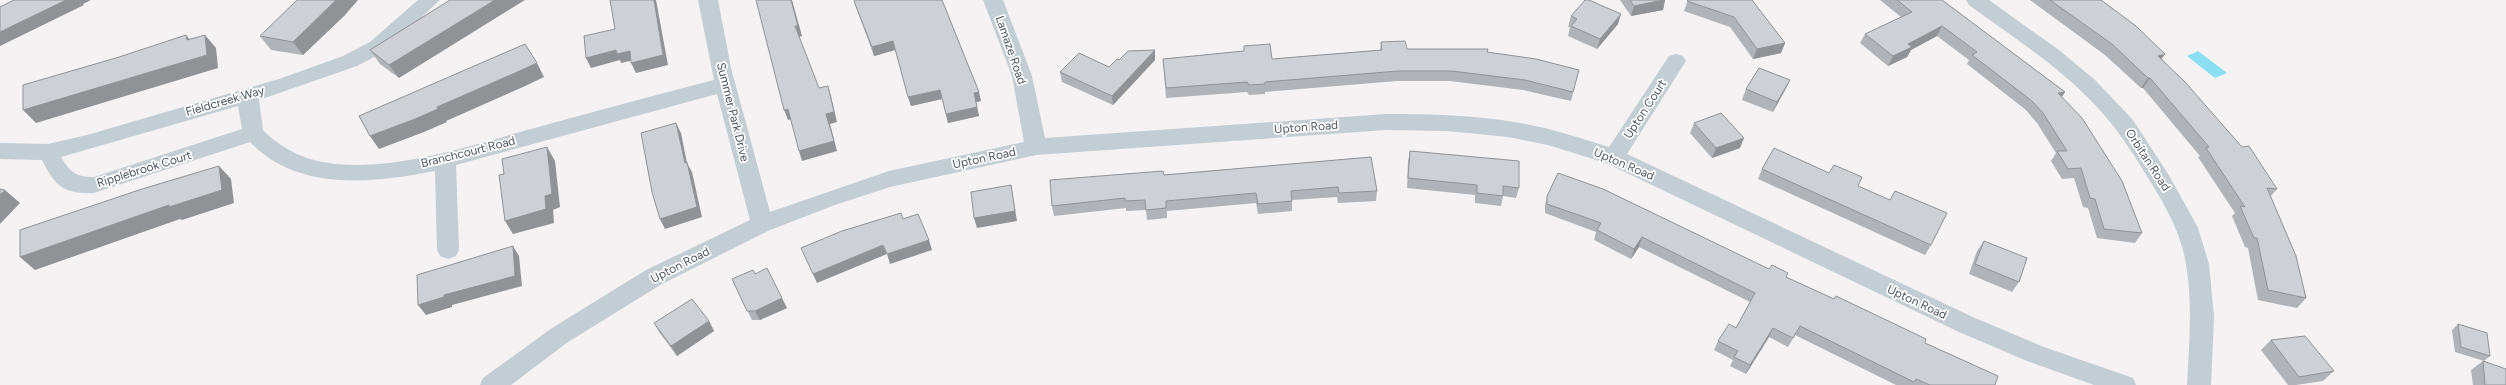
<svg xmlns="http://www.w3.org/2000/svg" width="2506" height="385" font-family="Figtree,sans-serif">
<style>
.water{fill:#8ae0f2}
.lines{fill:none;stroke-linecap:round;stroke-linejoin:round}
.street{fill:#c2cdd4;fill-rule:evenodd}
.wall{fill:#b0b4b8}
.shaded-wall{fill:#909296}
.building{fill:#cdd1d6;stroke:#909296}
.labels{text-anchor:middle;stroke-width:3.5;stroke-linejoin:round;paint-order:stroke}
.street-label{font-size:12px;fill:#485661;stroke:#fff}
</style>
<rect width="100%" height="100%" fill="#f4f2f2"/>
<polygon class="water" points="2198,51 2227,73 2215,78 2187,56"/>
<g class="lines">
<g class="street">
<path d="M 418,0 L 440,0 L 384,52 L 357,66 L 259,100 L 263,130 C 280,148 305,160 329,163 C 394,173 479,143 542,126 C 599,110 656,95 714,80 L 698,0 L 718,0 L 731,68 L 770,212 L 889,171 L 1024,142 L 1012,76 L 983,0 L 1003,0 L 1032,76 L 1045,138 L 1386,114 C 1431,114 1476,115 1520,123 C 1551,128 1580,138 1609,147 L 1669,56 L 1676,54 L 1683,56 L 1686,61 L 1627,154 L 1975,318 L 2044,347 L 2133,378 L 2136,385 L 2094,385 L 2027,361 L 1959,332 L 1606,163 L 1548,145 L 1508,137 L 1447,131 L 1386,130 L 1036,155 L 890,187 L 835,205 L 770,230 L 662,284 L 568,342 L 511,385 L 480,385 L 483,378 L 552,328 L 646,270 L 750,220 L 717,94 L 456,165 L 459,250 L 456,256 L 448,259 L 440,256 L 437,250 L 435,171 C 373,183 298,192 250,142 L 94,193 C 63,194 55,186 42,160 L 0,159 L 0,143 L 48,144 L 87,135 L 279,79 L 343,56 L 370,42 ZM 238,106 L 242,129 L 94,177 C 76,177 70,172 61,157 Z"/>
<path d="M 1966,0 L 1989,0 L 2059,50 L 2095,80 L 2133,120 L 2170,177 L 2198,228 L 2209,264 L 2214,316 L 2211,385 L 2187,385 C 2189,345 2193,304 2186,264 C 2181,233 2166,207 2150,181 C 2134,155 2118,129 2097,107 C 2060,67 2013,37 1969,5 Z"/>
</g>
</g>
<g class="wall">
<polygon points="450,0 399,78 380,64 370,50"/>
<polygon points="1620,0 1665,0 1663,10 1631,16"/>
<polygon points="1688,0 1752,0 1785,43 1781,53 1753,59 1730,27 1684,11"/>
<polygon points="1880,0 1942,0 2065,92 2062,97 2142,233 2135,243 2097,238 2088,208 2083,207 2074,178 2062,179 2051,161 2056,153 2037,123 2026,110 1967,64 1969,60 1937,36 1911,50 1907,57 1888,66 1860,43 1865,34 1901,17"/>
<polygon points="2030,0 2101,0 2162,59 2277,189 2270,197 2306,298 2297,308 2258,300 2248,248 2245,247 2232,216 2235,213 2198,157 2200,156 2143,88 2141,88 2105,55"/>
<polygon points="854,1 981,101 976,102 979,116 948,123 942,99 911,106 895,50 874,56 857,10"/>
<polygon points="345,15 303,55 271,50 260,36"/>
<polygon points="1571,16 1618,24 1597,49 1568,36 1570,27 1568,27"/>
<polygon points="1381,42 1407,49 1487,52 1579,70 1571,101 1523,90 1450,81 1397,81 1265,92 1265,94 1249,95 1247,92 1166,98 1163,59 1244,51 1244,46 1272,59 1380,50"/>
<polygon points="1155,50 1155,60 1113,105 1062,82 1060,72 1109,67 1119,60"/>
<polygon points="1790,80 1785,90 1773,112 1742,100 1746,89"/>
<polygon points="1694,123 1740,148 1712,158 1690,133"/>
<polygon points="1410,151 1519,188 1516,198 1503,196 1501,206 1475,203 1475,195 1407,188 1408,161"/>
<polygon points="1371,157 1377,191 1376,201 1338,203 1337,197 1292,200 1292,211 1258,214 1256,203 1167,211 1167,218 1147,220 1146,210 1126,211 1126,208 1054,216 1052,206 1164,175"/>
<polygon points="1762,169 1858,186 1931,245 1925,255 1758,179"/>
<polygon points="1547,196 1786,277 1925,343 1995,385 1896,385 1795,335 1788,347 1769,337 1746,374 1730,366 1733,360 1714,350 1718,341 1736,328 1750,302 1639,247 1631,259 1594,240 1596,232 1545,213 1545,205"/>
<polygon points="1984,241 2019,282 2012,292 1969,274 1977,251"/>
<polygon points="755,274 787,308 760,320 752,320 732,279"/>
<polygon points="709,321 714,331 677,356 659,332 654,323"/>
<polygon points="2458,324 2490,356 2484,361 2455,352 2452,330"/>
<polygon points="2271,340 2334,371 2323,381 2296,385 2288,385 2261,350"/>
<polygon points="2483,361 2506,385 2473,385 2471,370"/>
</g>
<g class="shaded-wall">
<polygon points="66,0 91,0 83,4 84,5 0,46 0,32"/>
<polygon points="336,0 358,0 345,15 303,55 293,42"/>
<polygon points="495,0 525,0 399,78 389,65"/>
<polygon points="654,0 656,0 668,65 636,73 631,63"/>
<polygon points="791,0 792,0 802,36 799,37 795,26"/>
<polygon points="1663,0 1665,0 1663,10 1631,16 1634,6"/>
<polygon points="1621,14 1618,24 1597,49 1600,39"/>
<polygon points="1942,26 1937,36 1911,50 1907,57 1888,66 1893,56 1908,44"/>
<polygon points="186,35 198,49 187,40"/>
<polygon points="205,35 216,48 218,68 36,123 23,110"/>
<polygon points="893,41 895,50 874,56 872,47"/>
<polygon points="1785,43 1781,53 1753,59 1757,49"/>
<polygon points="616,50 630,51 634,60 621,63 620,60 591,68 586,58"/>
<polygon points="1155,50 1155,60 1113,105 1112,96"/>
<polygon points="2165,54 2158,64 2158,56"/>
<polygon points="537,63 544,77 523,87 446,121 447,122 424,132 379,149 370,136"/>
<polygon points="2148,78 2150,78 2143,88 2141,88"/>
<polygon points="1790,80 1785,90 1773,112 1777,102"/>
<polygon points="828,86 831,96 837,122 830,124 837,151 802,161 799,151 826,114"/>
<polygon points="940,90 942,99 911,106 908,97"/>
<polygon points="979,92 981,101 976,102 974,93"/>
<polygon points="2065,92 2059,101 2058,93"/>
<polygon points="977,107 979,116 948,123 946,114"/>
<polygon points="788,109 792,119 788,120 784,110"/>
<polygon points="676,123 681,133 687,163 692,172 702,217 665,229 660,219 685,163"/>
<polygon points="1744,138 1740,148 1712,158 1716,148"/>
<polygon points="547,147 555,161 560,207 553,210 554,223 513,234 505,221 545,196"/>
<polygon points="219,166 231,179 234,203 182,220 180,219 35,270 20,257"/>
<polygon points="1011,185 1017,221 977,228 974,218"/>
<polygon points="5,190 20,203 0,224 0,195"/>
<polygon points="1642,237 1639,247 1631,259 1634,249"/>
<polygon points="929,240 932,250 890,264 887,254"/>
<polygon points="883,245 887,254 817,283 813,274"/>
<polygon points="513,246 519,256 522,286 452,305 452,307 426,315 418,305 444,295"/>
<polygon points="782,298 787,308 760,320 755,311"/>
<polygon points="709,321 714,331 677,356 671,346"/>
<polygon points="1773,328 1769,337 1746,374 1750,365"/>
</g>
<g class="building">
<polygon points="14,0 66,0 0,32 0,7"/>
<polygon points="297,0 336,0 293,42 260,36"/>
<polygon points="450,0 495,0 389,65 370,50"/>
<polygon points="610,0 654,0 663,55 631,63 630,51 617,54 616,50 586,58 584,36 615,29"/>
<polygon points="756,0 791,0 798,26 795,26 819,88 828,86 834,112 826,114 834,141 799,151 788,109 784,110"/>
<polygon points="856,0 942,0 979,92 974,93 977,107 946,114 940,90 908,97 893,41 872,47 854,1"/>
<polygon points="1585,0 1589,0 1621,14 1600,39 1571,26 1577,19 1571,16"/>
<polygon points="1630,0 1663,0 1634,6"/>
<polygon points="1688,0 1752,0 1785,43 1757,49 1734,17 1687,1"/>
<polygon points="1897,0 1942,0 2065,92 2058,93 2082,118 2122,181 2142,233 2104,229 2095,199 2090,198 2081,168 2068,169 2057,151 2067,151 2043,113 2032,101 1972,55 1977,52 1942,26 1908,44 1912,47 1893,56 1865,34 1912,12"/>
<polygon points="2050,0 2101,0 2136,26 2165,54 2158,56 2185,82 2242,147 2249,146 2277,189 2267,188 2296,256 2306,298 2268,290 2257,238 2254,238 2240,206 2245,207 2206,148 2209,147 2150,78 2148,78 2112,44"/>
<polygon points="186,35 187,40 205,35 207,55 23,110 23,85 116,58"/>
<polygon points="1405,41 1407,49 1488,49 1487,52 1536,59 1579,70 1573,92 1525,80 1452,71 1398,71 1265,82 1265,84 1249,85 1247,82 1166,88 1163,59 1244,51 1244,46 1270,44 1272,59 1382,50 1381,42"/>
<polygon points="525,44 537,63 515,73 437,107 438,109 415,119 370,136 359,116"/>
<polygon points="1155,50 1112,96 1060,72 1079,53 1109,67 1117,59 1119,60 1128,51"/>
<polygon points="1759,68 1790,80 1777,102 1746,89"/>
<polygon points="1721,113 1744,138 1716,148 1694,123"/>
<polygon points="676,123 685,163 687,162 697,207 660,219 652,192 641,133"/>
<polygon points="547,147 552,194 545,196 546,209 505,221 499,175 504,174 502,159"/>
<polygon points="1774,148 1829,173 1834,165 1862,177 1858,186 1890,200 1895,191 1947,213 1931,245 1762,169"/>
<polygon points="1410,151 1519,161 1519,188 1503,186 1503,196 1477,193 1477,185 1408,178"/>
<polygon points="1371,157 1377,191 1339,193 1338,187 1291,191 1292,201 1258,204 1256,193 1166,201 1166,208 1146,210 1145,200 1125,201 1125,198 1052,206 1050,180 1163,171 1164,175"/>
<polygon points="219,166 222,190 169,207 169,205 20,257 20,230 142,189"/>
<polygon points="1558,173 1603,189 1769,269 1772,265 1788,273 1786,277 1834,299 1836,296 1926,339 1925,343 1998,376 1995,385 1930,385 1916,379 1914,382 1800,326 1793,338 1773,328 1750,365 1734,357 1738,351 1718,341 1729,324 1736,328 1755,293 1642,237 1634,249 1597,230 1601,223 1547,204 1547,196"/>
<polygon points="1011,185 1015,211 974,218 971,192"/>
<polygon points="0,189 5,190 0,195"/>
<polygon points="901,213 903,219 918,214 929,240 887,254 883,245 813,274 801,248 842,231"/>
<polygon points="1984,241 2027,258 2019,282 1975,264"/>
<polygon points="513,246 515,276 444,295 444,297 418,305 417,275"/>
<polygon points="767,268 782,298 755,311 747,311 732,279 753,270 755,274"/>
<polygon points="692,299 709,321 671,346 654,323"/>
<polygon points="2458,324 2487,333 2490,356 2461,347"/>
<polygon points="2305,336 2334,371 2299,377 2271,340"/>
<polygon points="2483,361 2506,369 2506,385 2485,385"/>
</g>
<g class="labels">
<g class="street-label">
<text transform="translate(1011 50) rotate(71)" y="4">Lamaze Road</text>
<text transform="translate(225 101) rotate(-16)" y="4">Fieldcreek Way</text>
<text transform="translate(1645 109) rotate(-57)" y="4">Upton Court</text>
<text transform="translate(733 112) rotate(76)" y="4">Summer Park Drive</text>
<text transform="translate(1306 127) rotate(-4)" y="4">Upton Road</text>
<text transform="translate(468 152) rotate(-14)" y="4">Branchcourt Road</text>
<text transform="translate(984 158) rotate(-12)" y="4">Upton Road</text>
<text transform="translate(2148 160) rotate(57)" y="4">Orbitan Road</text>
<text transform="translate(1624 164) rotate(23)" y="4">Upton Road</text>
<text transform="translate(144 169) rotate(-17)" y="4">Ripplebrook Court</text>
<text transform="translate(680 265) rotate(-27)" y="4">Upton Road</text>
<text transform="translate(1917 302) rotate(25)" y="4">Upton Road</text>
</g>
</g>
</svg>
